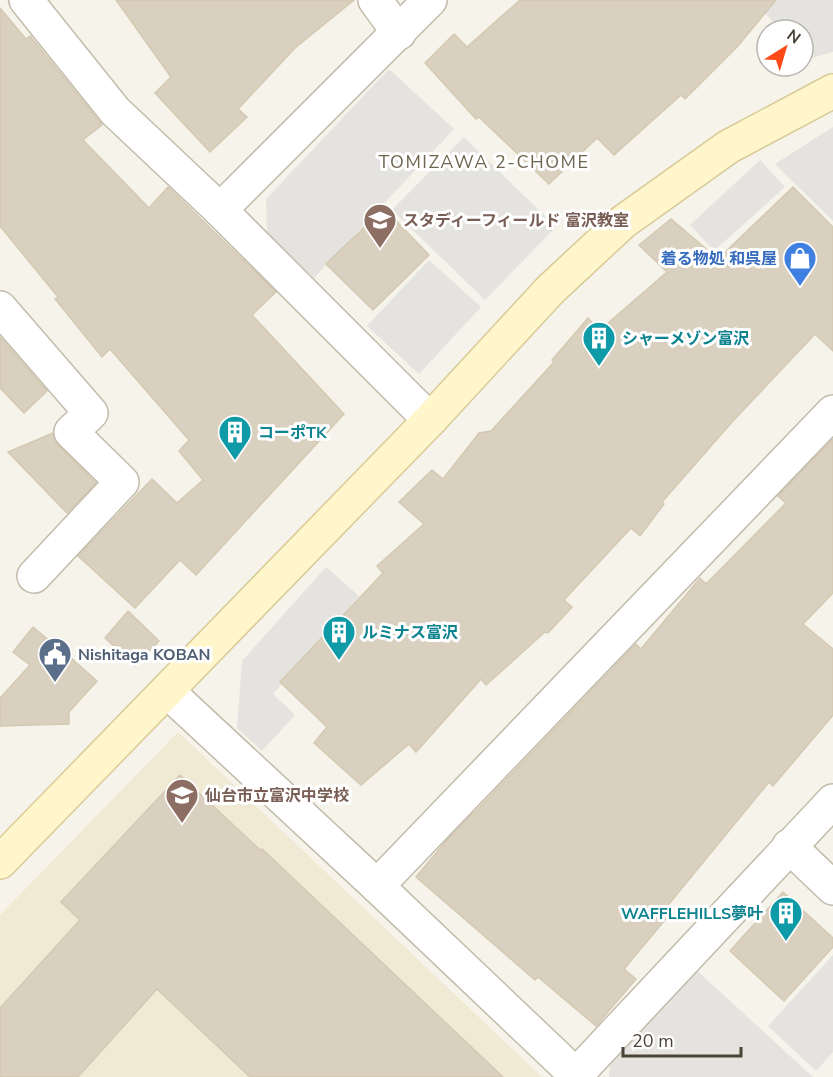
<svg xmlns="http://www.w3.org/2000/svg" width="833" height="1077" font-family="'Nunito Sans','Noto Sans JP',sans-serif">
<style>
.education{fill:#f0ead4}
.parking{fill:#e5e3df}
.building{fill:#d9d0bf;stroke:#d4c9b2;stroke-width:1.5}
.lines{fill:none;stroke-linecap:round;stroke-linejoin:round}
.street-casing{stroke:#c3bcac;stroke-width:36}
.secondary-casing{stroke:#d9cb98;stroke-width:36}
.street{stroke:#fff;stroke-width:33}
.secondary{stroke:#fff6cc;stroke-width:33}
.labels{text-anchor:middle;stroke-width:6;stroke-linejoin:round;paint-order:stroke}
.education-label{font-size:16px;font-weight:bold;fill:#785e54;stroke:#fff;text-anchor:start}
.shop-label{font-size:16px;font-weight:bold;fill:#366cbe;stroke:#fff;text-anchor:end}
.culture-label{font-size:16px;font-weight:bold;fill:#0d838f;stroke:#fff;text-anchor:start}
.service-label{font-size:16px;font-weight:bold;fill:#4e5e75;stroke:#fff;text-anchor:start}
.neighbourhood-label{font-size:18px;letter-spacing:1.5px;fill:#6f644e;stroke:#fff}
</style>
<rect width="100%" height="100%" fill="#f6f3eb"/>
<polygon class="education" points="178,732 542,1077 0,1077 0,915"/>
<g class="parking">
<polygon points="753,0 833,0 833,52 808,59 803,54 803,30 781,30"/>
<polygon points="389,69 454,129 314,278 267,233 266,199"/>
<polygon points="833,127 833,221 775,164"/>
<polygon points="464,137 556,227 485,300 392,210"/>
<polygon points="760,160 785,187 714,251 690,225"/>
<polygon points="429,260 481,307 419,374 367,326"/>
<polygon points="326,567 359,596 273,694 295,715 262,751 237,728 242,661"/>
<polygon points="833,955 833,1052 816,1071 768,1026"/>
<polygon points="692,966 813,1077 609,1077 610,1056"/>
</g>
<g class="building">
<polygon points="116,0 354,0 295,48 238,109 247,117 210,152 155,93 171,77"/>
<polygon points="520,0 776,0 737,47 685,99 681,95 614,155 597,138 549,184 479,117 476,119 425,63 454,34 467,47"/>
<polygon points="0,8 26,39 30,36 102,125 83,140 149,208 168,187 276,292 252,315 344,414 196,575 180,560 135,608 78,556 152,479 177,503 203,480 179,451 189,440 110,349 102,357 55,299 58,297 0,226"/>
<polygon points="793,187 833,227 833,351 815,334 733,421 662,502 664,504 640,536 631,528 564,600 572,607 548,633 545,632 486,685 481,679 416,752 409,744 361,785 314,743 327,727 280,682 383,573 377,566 424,524 399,502 432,470 443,479 479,433 491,431 554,362 552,360 588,318 600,330 667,272 639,245 671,219 718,259"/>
<polygon points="384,208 429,255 373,310 326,264"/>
<polygon points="0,337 47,391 24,413 0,388"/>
<polygon points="53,433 58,445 96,483 67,513 8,452"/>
<polygon points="833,439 833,593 803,624 833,649 833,715 773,786 769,782 664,910 670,914 624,969 636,979 596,1026 538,977 535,980 416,877 447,840 473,813 475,813 474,813 636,644 641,649 700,578 706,584 786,503 778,496"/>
<polygon points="128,611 159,641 135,666 105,638"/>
<polygon points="33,627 51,642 52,641 97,681 69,712 69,724 0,726 0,698 30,665 13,652"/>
<polygon points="180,775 260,850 262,849 503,1077 250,1077 157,989 78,1077 0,1077 0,1008 80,920 61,902"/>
<polygon points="783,892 833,938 833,947 784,1001 730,951"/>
</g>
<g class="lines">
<defs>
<g id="street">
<polyline points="26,0 115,111 220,210 430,420"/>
<polyline points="375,0 399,33"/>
<polyline points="220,210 430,0"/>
<polyline points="0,308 91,413 71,432 122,482 34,576"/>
<polyline points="167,691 377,886 578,1077"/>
<polyline points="789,846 833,888"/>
<polyline points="377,886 833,412"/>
<polyline points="576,1075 833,801"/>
</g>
<polyline id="secondary" points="0,862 430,420 550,290 623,222 728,147 833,91"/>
</defs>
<use href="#street" class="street-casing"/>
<use href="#secondary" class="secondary-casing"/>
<use href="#street" class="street"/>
<use href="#secondary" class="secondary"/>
</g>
<defs>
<symbol id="school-pin" viewBox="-11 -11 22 30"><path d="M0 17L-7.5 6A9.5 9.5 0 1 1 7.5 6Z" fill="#8d6e63" stroke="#fff"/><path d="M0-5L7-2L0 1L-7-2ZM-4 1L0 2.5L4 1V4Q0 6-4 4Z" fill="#fff"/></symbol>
<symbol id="shop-pin" viewBox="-11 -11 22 30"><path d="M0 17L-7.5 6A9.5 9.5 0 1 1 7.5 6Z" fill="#3f7fe0" stroke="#fff"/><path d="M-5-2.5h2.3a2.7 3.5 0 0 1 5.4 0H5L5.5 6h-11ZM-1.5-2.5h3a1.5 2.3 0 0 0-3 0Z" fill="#fff"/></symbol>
<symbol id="building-pin" viewBox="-11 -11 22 30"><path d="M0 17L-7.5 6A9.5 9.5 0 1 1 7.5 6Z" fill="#0f9aa8" stroke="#fff"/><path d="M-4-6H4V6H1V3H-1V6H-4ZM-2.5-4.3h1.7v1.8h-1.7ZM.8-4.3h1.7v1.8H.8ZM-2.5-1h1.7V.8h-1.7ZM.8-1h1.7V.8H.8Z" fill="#fff"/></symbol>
<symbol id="civic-pin" viewBox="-11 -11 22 30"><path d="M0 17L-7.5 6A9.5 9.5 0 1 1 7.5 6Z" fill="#5c6f8a" stroke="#fff"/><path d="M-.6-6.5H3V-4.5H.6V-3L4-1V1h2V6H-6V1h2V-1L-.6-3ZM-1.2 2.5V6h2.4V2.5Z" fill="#fff"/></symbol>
</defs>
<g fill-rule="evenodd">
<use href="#school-pin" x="361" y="201" width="38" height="52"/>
<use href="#shop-pin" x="781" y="239" width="38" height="52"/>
<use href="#building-pin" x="580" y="319" width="38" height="52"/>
<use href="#building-pin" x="216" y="413" width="38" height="52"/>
<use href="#building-pin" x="320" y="613" width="38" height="52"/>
<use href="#civic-pin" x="36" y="635" width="38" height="52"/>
<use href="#school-pin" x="163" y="776" width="38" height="52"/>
<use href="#building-pin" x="767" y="894" width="38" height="52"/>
</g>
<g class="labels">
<g class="education-label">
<text x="403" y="226">スタディーフィールド 富沢教室</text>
<text x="205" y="801">仙台市立富沢中学校</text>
</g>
<g class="shop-label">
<text x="777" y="264">着る物処 和呉屋</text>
</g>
<g class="culture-label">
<text x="622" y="344">シャーメゾン富沢</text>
<text x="258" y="438">コーポTK</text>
<text x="362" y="638">ルミナス富沢</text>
<text x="763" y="919" text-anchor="end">WAFFLEHILLS夢叶</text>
</g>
<g class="service-label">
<text x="78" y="660">Nishitaga KOBAN</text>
</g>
<g class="neighbourhood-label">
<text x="484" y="168">TOMIZAWA 2-CHOME</text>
</g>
</g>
<g transform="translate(785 48) rotate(37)"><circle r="28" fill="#ffffff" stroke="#b7b5af" stroke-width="1.5"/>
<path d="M0-4.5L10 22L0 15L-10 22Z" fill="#ff4919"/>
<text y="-9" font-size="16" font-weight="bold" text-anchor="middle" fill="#4b4538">N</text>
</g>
<path d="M623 1047v9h118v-9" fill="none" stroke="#4b4538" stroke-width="3"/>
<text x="632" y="1047" font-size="18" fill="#4b4538" stroke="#ffffff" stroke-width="4.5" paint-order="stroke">20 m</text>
</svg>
